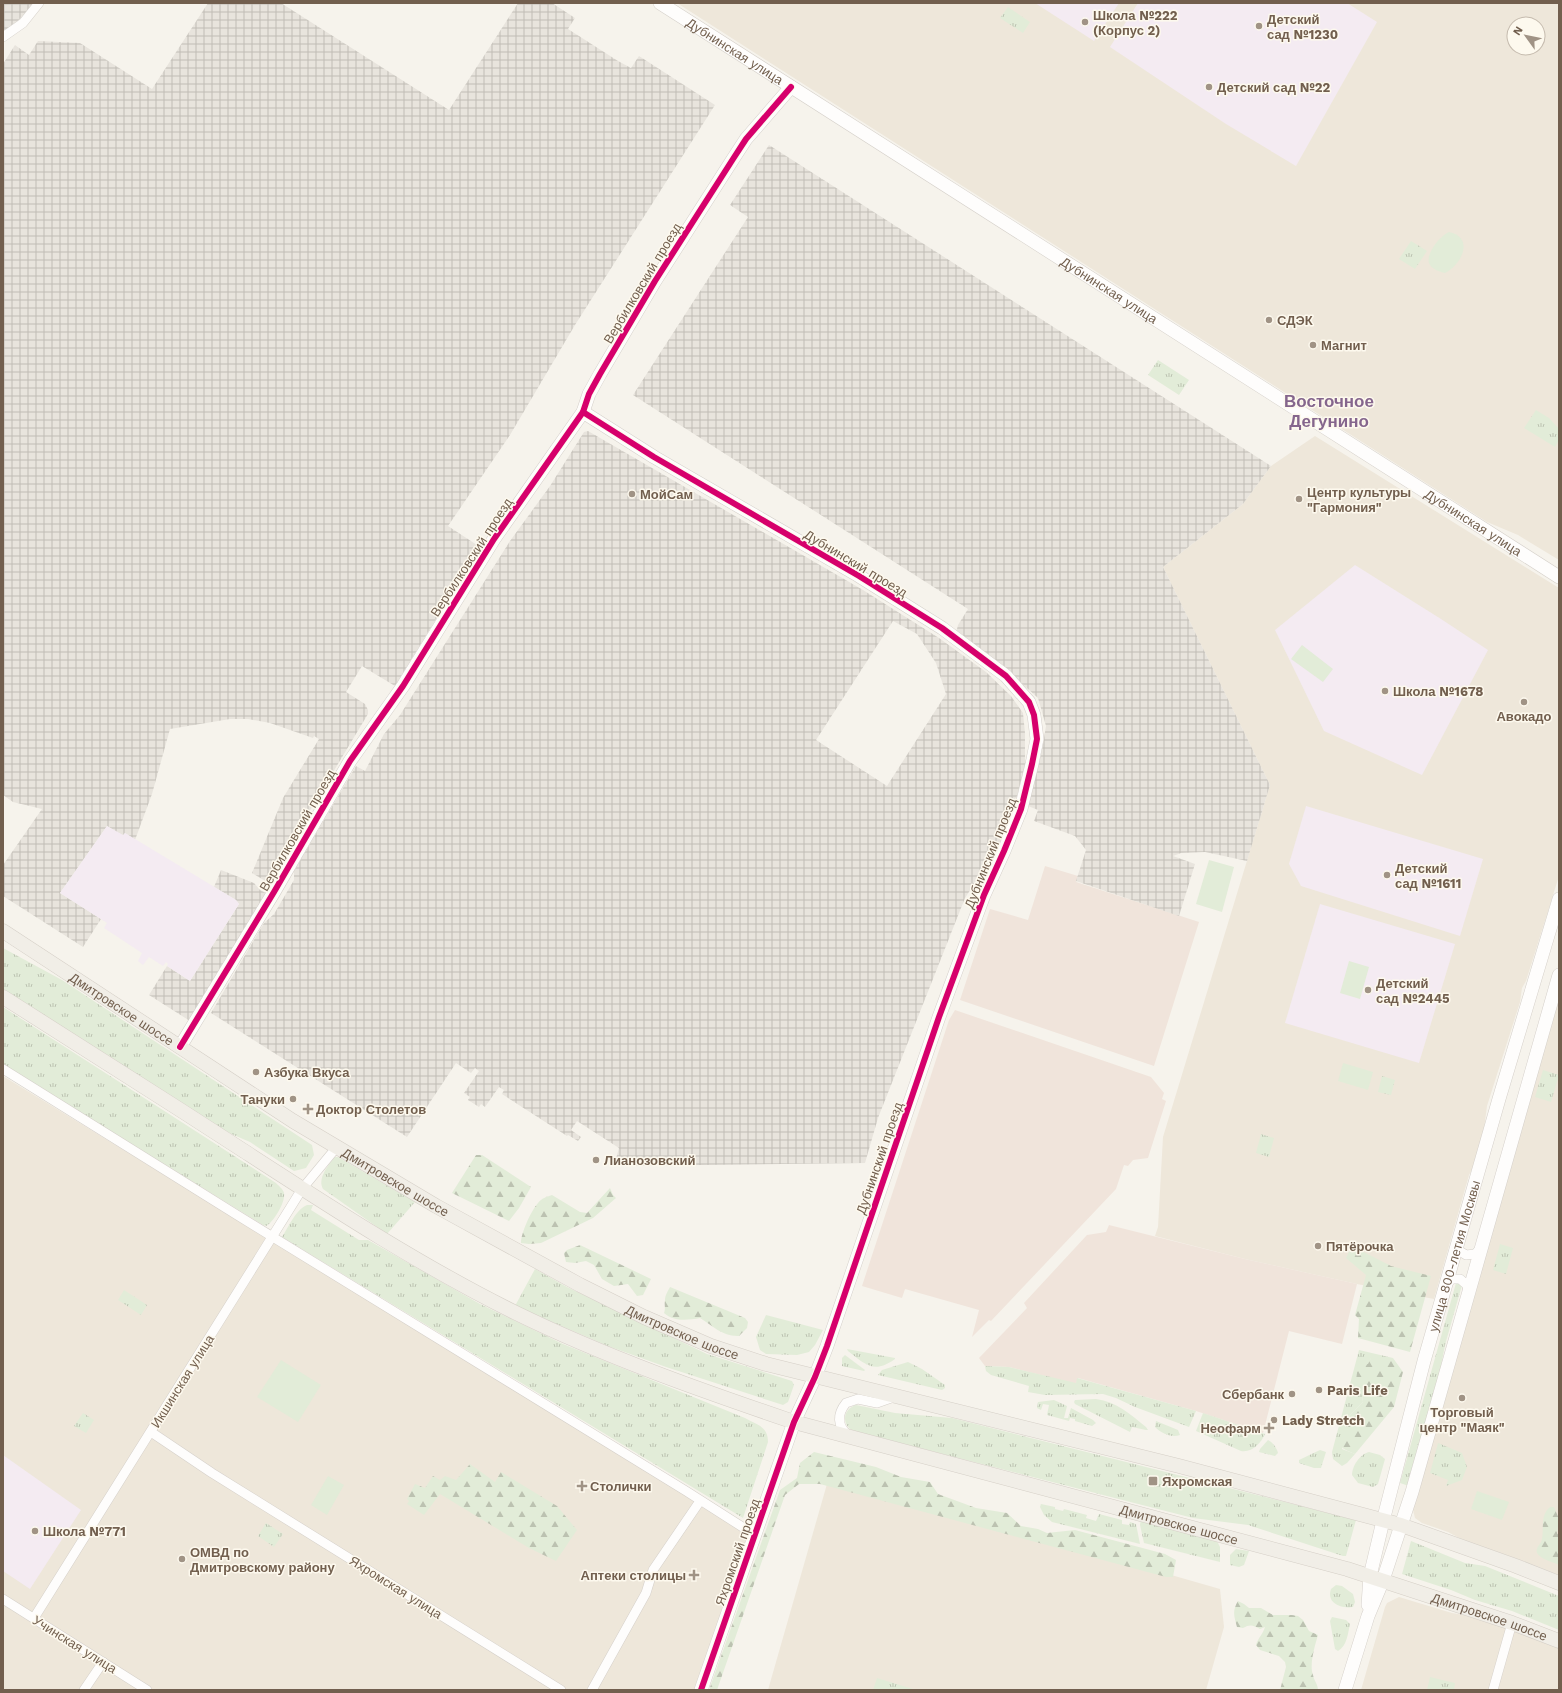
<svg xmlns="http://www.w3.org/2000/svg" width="1562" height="1693" font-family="'Work Sans',sans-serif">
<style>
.residential{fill:#eee7da;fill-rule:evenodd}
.commercial{fill:#f0e4db}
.industrial{fill:url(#industrial-grid);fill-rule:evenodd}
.education{fill:#f4ebf2}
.grass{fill:url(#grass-tufts)}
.forest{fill:url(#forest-firs)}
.garden{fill:#e2ecd8}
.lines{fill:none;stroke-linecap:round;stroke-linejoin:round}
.street-casing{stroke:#d5d0ca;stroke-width:10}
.secondary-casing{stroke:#d5d0ca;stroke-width:14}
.primary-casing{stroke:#d5cfc7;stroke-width:15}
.street{stroke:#fefdfc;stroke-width:9}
.secondary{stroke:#fefdfc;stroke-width:13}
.primary{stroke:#f1eee7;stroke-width:14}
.cycleway-casing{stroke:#fdf9ee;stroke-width:8}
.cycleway{stroke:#d6006c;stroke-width:6}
.poi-dot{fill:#a09385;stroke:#fdf9ee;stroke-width:1.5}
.labels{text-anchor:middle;stroke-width:3;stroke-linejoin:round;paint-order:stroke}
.poi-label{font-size:13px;font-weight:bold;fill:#725f4e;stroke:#fdf9ee;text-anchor:start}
.street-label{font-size:13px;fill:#725f4e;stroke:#fdf9ee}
.district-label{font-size:17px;font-weight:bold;fill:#85668d;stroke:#fdf9ee}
</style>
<defs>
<pattern id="industrial-grid" width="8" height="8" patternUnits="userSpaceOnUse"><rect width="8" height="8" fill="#e8e4dd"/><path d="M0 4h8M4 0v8" fill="none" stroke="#c0bcb5"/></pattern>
<pattern id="grass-tufts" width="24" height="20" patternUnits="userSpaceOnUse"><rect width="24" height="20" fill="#e2ecd8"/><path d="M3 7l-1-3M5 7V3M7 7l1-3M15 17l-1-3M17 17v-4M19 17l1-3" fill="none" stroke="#bcc2b1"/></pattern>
<pattern id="forest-firs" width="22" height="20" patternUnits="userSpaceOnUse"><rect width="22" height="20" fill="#e2ecd8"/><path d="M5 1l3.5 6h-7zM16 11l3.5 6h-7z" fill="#bcc2b1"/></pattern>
</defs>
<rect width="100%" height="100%" fill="#f6f3ec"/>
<g class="residential">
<path d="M 677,3 L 1559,3 L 1559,560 L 1518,535 L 1487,522 ZM 1514,24 L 1538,24 L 1538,48 L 1514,48 Z"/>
<polygon points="1315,436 1559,588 1559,876 1526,981 1522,988 1520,1002 1487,1106 1484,1129 1474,1166 1469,1175 1434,1299 1357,1284 1245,1259 1155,1236 1158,1227 1163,1137 1270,785 1163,567 1243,504 1271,466"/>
<polygon points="1559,995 1559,1575 1534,1565 1463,1540 1448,1532 1422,1523 1415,1518 1413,1510"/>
<polygon points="3,1076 744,1531 749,1538 697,1690 3,1690"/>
<polygon points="829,1477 1220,1589 1224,1627 1206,1690 768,1690"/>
<polygon points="1399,1597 1452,1613 1475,1617 1559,1648 1559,1690 1361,1690 1385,1607 1387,1603"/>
</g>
<g class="commercial">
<polygon points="1045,866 1078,876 1076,882 1199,922 1154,1066 960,1000 990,909 1028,920"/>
<polygon points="955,1010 1151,1077 1164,1093 1162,1099 1166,1101 1148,1158 1133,1160 1128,1166 1124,1165 1116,1189 991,1321 989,1320 972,1337 979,1310 905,1289 902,1298 862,1286 949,1020"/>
<polygon points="1109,1225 1245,1259 1357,1284 1342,1344 1289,1331 1263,1433 1196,1411 1078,1378 1076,1384 1009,1367 985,1366 979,1358 1027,1308 1024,1303 1087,1235 1106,1232"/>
</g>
<g class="industrial">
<polygon points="3,3 34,3 16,23 3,32"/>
<polygon points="208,3 281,3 449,110 518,3 552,3 575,18 568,29 618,61 631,68 639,56 715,105 575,325 510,435 448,526 480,547 395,686 362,666 346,692 365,704 368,710 368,714 267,882 252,873 283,798 319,739 314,736 313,738 270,723 248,719 230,719 170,729 152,794 135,840 125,833 123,836 107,826 60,893 101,919 83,947 3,896 3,865 42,809 13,802 3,795 3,64 15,45 29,55 38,41 80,43 152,89"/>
<polygon points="769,145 1271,466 1243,504 1163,567 1270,785 1247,861 1205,852 1181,853 1173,856 1195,864 1179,916 1076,881 1086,850 1075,836 1034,821 1038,810 1028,806 1042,750 1046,726 1038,698 998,662 956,633 958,625 968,609 633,395 748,217 730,205"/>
<path d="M 588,431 L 863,590 L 939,638 L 986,672 L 1011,696 L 1023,713 L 1025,733 L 1025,766 L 1011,818 L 995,852 L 965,898 L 878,1118 L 865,1163 L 614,1166 L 619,1148 L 577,1121 L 571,1130 L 581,1137 L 578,1141 L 568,1135 L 567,1136 L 502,1094 L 504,1090 L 499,1087 L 485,1107 L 481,1104 L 479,1107 L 468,1100 L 470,1097 L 464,1093 L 479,1071 L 475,1068 L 471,1073 L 456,1063 L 407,1137 L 211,1013 L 264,923 L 274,914 L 294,880 L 294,871 L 356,766 L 365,771 L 384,734 L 400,715 L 510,541 L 550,486 L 584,432 ZM 893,621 L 917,634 L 936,663 L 946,694 L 887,786 L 816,740 Z"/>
<polygon points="221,870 254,883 260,890 268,894 190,1021 149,995 167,966 190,981 239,904 236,900 214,887"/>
</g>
<g class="education">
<polygon points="1035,3 1119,3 1094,41"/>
<polygon points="1138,3 1347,3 1377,22 1296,166 1226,124 1110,47"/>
<polygon points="1355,565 1441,619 1488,650 1422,775 1324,731 1275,630"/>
<polygon points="1306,806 1483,859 1460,936 1301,886 1289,864"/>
<polygon points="107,826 123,835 125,833 145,845 236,900 239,904 190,981 167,966 168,964 166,962 163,966 149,957 143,965 138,961 142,953 104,928 107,923 60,893"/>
<polygon points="1320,904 1455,944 1419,1063 1285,1023"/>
<polygon points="3,1455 81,1510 30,1589 3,1571"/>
</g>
<g class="grass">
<polygon points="1008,7 1030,22 1023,33 1000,18"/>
<polygon points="1411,241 1427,251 1415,269 1399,259"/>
<polygon points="1158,360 1189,380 1179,395 1148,375"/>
<polygon points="1536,410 1549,418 1559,429 1559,440 1555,447 1524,428"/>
<polygon points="3,948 62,980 312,1145 314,1155 306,1168 294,1171 250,1142 229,1133 3,989"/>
<path d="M 3,1007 L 276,1183 C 279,1186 283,1189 284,1193 C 286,1202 273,1223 266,1226 L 263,1225 L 3,1065 Z"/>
<polygon points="1543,1070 1559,1075 1551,1102 1535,1097"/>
<polygon points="1382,1076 1395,1080 1391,1095 1378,1092"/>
<polygon points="1261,1134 1274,1138 1269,1157 1256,1153"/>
<path d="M 335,1157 L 338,1157 L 415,1202 L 387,1234 L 323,1189 C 317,1179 328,1165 335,1157 Z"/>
<path d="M 307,1205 L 313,1205 L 311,1210 L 359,1240 L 368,1240 L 480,1304 L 563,1344 L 745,1418 C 757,1425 768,1426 768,1442 L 743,1518 L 282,1237 C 288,1228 296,1209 307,1205 Z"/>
<polygon points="1500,1244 1513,1248 1506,1274 1493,1270"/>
<polygon points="535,1269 567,1287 707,1354 792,1381 794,1385 788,1402 783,1405 666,1367 608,1346 515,1306"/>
<polygon points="1456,1283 1462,1285 1445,1345 1439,1377 1409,1486 1400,1483"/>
<polygon points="124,1290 147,1305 141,1315 118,1300"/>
<polygon points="766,1315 823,1330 815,1345 809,1352 797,1355 766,1354 760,1350 756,1337"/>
<path d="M 847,1349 L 895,1358 L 895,1359 C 874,1374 866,1365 848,1351 Z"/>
<polygon points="1359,1350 1393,1358 1371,1358 1362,1395 1363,1402 1348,1417 1348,1429 1342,1449 1355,1454 1347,1463 1342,1466 1333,1459 1332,1452"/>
<polygon points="845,1355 865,1370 864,1371 842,1366 842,1358"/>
<polygon points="908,1362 922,1369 945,1385 945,1388 942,1390 878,1375 882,1370"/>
<polygon points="985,1366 1009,1367 1076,1383 1077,1378 1196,1411 1189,1427 1135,1407 1116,1398 1103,1394 1045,1395 1028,1392 1029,1386 991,1375 986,1371"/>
<path d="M 1096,1399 C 1117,1402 1130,1414 1146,1427 L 1148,1430 L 1146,1430 L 1132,1427 L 1130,1432 L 1075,1404 L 1074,1402 L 1075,1400 Z"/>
<polygon points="1054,1400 1067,1406 1064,1418 1068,1418 1071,1408 1093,1420 1096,1423 1092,1426 1075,1421 1075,1419 1070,1418 1069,1421 1047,1415 1049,1405 1043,1404 1041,1410 1037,1408 1038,1402"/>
<path d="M 856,1405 L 895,1413 L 952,1418 L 1356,1520 L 1346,1556 L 1343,1556 L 1248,1525 L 1193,1518 L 853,1431 C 841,1424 843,1409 856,1405 Z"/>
<polygon points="83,1413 94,1420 86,1433 74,1426"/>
<path d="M 1203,1413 L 1265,1434 C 1261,1443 1252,1453 1241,1451 L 1196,1431 Z"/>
<path d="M 1156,1421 L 1178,1430 L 1180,1435 C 1171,1438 1161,1433 1155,1427 Z"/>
<path d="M 1268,1440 C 1272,1442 1277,1448 1278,1453 L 1275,1456 L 1259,1452 L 1260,1449 Z"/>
<polygon points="1438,1443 1462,1453 1467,1467 1462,1480 1446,1486 1448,1480 1430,1473"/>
<polygon points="1320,1450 1326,1452 1321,1468 1314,1468 1299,1463 1299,1460"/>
<path d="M 1369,1452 L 1380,1455 L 1385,1459 L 1378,1484 L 1373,1487 L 1358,1483 L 1352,1475 C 1352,1466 1360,1454 1369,1452 Z"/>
<polygon points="1041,1504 1055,1507 1055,1509 1063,1511 1064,1509 1087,1515 1086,1518 1096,1521 1099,1514 1122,1520 1122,1524 1129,1525 1130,1522 1136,1524 1140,1544 1052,1522 1044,1515 1040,1507"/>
<polygon points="1141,1518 1217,1541 1220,1547 1220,1562 1144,1543 1140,1525"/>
<polygon points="266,1523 283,1534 274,1547 258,1536"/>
<polygon points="1411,1541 1465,1563 1485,1566 1559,1596 1559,1630 1512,1611 1475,1600 1451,1590 1402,1574"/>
<polygon points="1236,1549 1249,1551 1244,1565 1239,1567 1230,1565 1230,1555"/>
<path d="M 1336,1585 L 1342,1586 L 1353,1594 L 1355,1602 L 1353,1607 C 1341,1609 1326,1603 1331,1589 Z"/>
<path d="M 1332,1617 L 1346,1620 L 1350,1624 C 1348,1633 1347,1646 1338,1651 L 1335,1649 L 1330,1621 Z"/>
<polygon points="1430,1677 1455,1683 1454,1690 1427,1690"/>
<polygon points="877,1678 913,1689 913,1690 873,1690"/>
</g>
<g class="forest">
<polygon points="476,1155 482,1155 531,1187 519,1208 509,1221 452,1193"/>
<path d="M 610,1188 L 613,1195 L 616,1198 L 593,1218 L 541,1243 L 529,1244 L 521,1243 C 521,1233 531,1211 538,1203 C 542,1198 546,1197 552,1195 L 580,1212 L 587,1213 Z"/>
<polygon points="580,1245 651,1279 643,1295 637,1296 628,1284 614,1286 602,1279 594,1265 586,1261 575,1263 566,1262 564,1253 567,1250"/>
<polygon points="1352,1246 1391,1266 1431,1276 1410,1352 1358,1338 1359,1319 1355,1315 1366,1275 1346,1258"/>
<path d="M 670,1287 L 745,1318 L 748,1322 L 747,1328 L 739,1336 C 723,1337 713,1326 700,1318 C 688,1320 674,1322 664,1313 C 666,1308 664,1305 665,1300 C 665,1295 668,1291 670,1287 Z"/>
<path d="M 1371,1358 L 1393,1358 L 1403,1372 L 1394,1407 L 1355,1454 C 1345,1450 1340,1449 1339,1438 L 1348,1429 L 1348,1417 L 1363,1402 L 1362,1395 L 1355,1388 L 1358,1365 L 1368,1364 Z"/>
<polygon points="814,1452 876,1467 901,1477 930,1482 938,1494 976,1508 1007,1513 1021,1526 1038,1529 1047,1533 1075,1530 1165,1554 1176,1560 1173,1577 1166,1577 820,1484 799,1484 785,1495 717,1690 709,1690 780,1490 797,1478 800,1463"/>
<polygon points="470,1464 495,1482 501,1472 557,1506 577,1530 556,1561 529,1548 440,1494 424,1515 407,1504 409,1501 407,1499 415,1484 425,1488 433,1476 440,1480 445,1476 456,1480"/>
<path d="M 1550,1507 L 1554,1507 L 1559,1519 L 1557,1533 L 1559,1536 L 1559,1565 C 1553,1562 1540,1559 1537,1553 C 1535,1547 1541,1545 1542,1539 C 1544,1529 1540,1515 1550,1507 Z"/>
<path d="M 1238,1601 L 1244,1604 L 1249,1608 L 1261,1608 L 1273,1615 L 1292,1615 L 1298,1616 L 1303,1620 L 1309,1631 L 1318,1635 C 1315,1645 1309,1665 1313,1675 C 1314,1681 1318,1684 1318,1690 L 1280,1690 L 1286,1667 L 1285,1662 L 1279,1656 L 1260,1650 L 1256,1645 C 1258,1638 1263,1634 1265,1627 L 1260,1629 C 1253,1625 1250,1624 1243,1628 L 1237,1627 C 1234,1616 1232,1611 1238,1601 Z"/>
</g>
<g class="garden">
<path d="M 1449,232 C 1476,238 1460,266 1445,273 C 1440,272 1431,269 1429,263 C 1426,253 1440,236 1449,232 Z"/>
<polygon points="1302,645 1333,669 1323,682 1291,659"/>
<polygon points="1209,860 1234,867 1222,912 1196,904"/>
<polygon points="1349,961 1369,967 1360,999 1340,993"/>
<polygon points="1343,1063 1373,1072 1368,1090 1338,1081"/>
<polygon points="281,1360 321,1385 298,1422 257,1397"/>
<polygon points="328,1476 344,1485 327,1515 311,1505"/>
<polygon points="1477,1491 1509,1502 1502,1520 1471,1509"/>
</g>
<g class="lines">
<defs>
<g id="street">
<polyline points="3,37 23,23 39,3"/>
<polyline points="3,1069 237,1215 686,1491 744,1528 754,1538"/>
<polyline points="1457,1243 1458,1250 1466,1255 1475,1254 1480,1249"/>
<polyline points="1445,1285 1452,1279 1460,1279 1467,1285 1468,1292"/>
<polyline points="151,1432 212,1473 561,1690"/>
<path d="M 848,1435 C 837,1426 837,1414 846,1403 L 858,1399 L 877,1403 L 894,1397"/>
<polyline points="3,1599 147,1690"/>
<polyline points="34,1618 302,1189 336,1148"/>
<polyline points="84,1690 103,1662"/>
<polyline points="592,1690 646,1593 653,1570 700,1501"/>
<polyline points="1493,1690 1512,1623"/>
</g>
<g id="secondary">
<path id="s1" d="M 660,3 L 1559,577"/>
<polyline points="583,412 654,457 859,576 942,628 1006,676 1029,702 1034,715 1037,739 1032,764 1021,809 1004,851 984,895 939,1017 827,1346 815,1377 794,1422 701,1690"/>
<polyline points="180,1047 274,892 350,761 403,686 494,539 583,412 589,394 600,374 655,281 733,159 746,139 791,87"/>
<path id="s2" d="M 1368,1605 L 1370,1576 L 1383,1521 L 1424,1361 L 1499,1099 L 1559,899"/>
<polyline points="1345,1690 1368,1616 1383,1580 1412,1492 1559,975"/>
</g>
<g id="primary">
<path id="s3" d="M 3,931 L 293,1121 L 436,1206 L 580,1285 L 644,1317 L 711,1346 L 766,1364 L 1179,1466 L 1401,1525 L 1516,1566 L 1559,1583"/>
<path id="s4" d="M 3,997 C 83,1048 164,1099 244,1151 C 332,1208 421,1266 516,1313 C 606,1357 700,1390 794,1422 L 1347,1569 L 1512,1623 L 1559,1641"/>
</g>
</defs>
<use href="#street" class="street-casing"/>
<use href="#secondary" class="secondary-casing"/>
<use href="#primary" class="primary-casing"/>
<use href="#street" class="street"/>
<use href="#secondary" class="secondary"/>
<use href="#primary" class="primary"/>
<defs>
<g id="cycleway">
<polyline points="583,412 654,457 859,576 942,628 1006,676 1029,702 1034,715 1037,739 1032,764 1021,809 1004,851 984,895 939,1017 827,1346 815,1377 794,1422 701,1690"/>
<polyline points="180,1047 274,892 350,761 403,686 494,539 583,412 589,394 600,374 655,281 733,159 746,139 791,87"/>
</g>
</defs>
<use href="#cycleway" class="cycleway-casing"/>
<use href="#cycleway" class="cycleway"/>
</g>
<g class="poi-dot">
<circle cx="1085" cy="22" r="4"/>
<circle cx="1259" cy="26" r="4"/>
<circle cx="1209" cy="87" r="4"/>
<circle cx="1269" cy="320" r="4"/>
<circle cx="1313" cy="345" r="4"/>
<circle cx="632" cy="494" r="4"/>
<circle cx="1299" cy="499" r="4"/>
<circle cx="1385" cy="691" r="4"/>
<circle cx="1524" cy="702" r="4"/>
<circle cx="1387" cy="875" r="4"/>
<circle cx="1368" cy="990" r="4"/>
<circle cx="256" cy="1072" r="4"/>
<circle cx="293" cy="1099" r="4"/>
<path d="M306 1103h4v4h4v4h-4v4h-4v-4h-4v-4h4z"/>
<circle cx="596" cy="1160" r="4"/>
<circle cx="1318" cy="1246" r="4"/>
<circle cx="1319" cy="1390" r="4"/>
<circle cx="1292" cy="1394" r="4"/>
<circle cx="1462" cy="1398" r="4"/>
<circle cx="1274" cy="1420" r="4"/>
<path d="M1267 1422h4v4h4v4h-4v4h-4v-4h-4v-4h4z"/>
<rect x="1148" y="1476" width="10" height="10" rx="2"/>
<path d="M580 1480h4v4h4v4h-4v4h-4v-4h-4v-4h4z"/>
<circle cx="35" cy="1531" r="4"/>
<circle cx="182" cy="1559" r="4"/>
<path d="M692 1569h4v4h4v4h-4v4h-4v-4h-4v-4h4z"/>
</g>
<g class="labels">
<g class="poi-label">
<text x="1093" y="20">Школа №222<tspan x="1093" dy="15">(Корпус 2)</tspan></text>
<text x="1267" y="24">Детский<tspan x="1267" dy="15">сад №1230</tspan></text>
<text x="1217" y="92">Детский сад №22</text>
<text x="1277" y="325">СДЭК</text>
<text x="1321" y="350">Магнит</text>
<text x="1307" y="497">Центр культуры<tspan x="1307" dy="15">"Гармония"</tspan></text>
<text x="640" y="499">МойСам</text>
<text x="1393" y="696">Школа №1678</text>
<text x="1524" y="721" text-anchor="middle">Авокадо</text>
<text x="1395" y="873">Детский<tspan x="1395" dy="15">сад №1611</tspan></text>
<text x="1376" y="988">Детский<tspan x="1376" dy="15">сад №2445</tspan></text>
<text x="264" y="1077">Азбука Вкуса</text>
<text x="285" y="1104" text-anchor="end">Тануки</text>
<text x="316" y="1114">Доктор Столетов</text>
<text x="604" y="1165">Лианозовский</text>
<text x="1326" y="1251">Пятёрочка</text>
<text x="1327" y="1395">Paris Life</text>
<text x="1284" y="1399" text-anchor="end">Сбербанк</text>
<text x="1462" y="1417" text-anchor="middle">Торговый<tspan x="1462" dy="15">центр "Маяк"</tspan></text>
<text x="1282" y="1425">Lady Stretch</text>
<text x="1261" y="1433" text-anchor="end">Неофарм</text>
<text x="1162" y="1486">Яхромская</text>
<text x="590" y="1491">Столички</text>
<text x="43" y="1536">Школа №771</text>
<text x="190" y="1557">ОМВД по<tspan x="190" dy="15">Дмитровскому району</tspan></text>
<text x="686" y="1580" text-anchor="end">Аптеки столицы</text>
</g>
<g class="street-label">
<text dy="5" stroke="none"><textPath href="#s1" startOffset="89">Дубнинская улица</textPath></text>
<text transform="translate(642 283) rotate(-59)" y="5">Вербилковский проезд</text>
<text dy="5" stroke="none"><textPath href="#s1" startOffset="533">Дубнинская улица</textPath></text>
<text dy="5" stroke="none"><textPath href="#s1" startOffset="965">Дубнинская улица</textPath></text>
<text transform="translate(471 557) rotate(-57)" y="5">Вербилковский проезд</text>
<text transform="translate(856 563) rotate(31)" y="5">Дубнинский проезд</text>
<text transform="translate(297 830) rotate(-60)" y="5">Вербилковский проезд</text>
<text transform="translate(990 853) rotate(-68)" y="5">Дубнинский проезд</text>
<text dy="5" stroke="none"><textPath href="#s3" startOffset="142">Дмитровское шоссе</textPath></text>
<text transform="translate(879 1158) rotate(-71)" y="5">Дубнинский проезд</text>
<text dy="5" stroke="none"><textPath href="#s3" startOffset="466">Дмитровское шоссе</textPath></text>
<text dy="5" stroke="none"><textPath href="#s2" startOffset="360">улица 800-летия Москвы</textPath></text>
<text dy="5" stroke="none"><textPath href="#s3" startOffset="790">Дмитровское шоссе</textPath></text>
<text transform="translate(182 1381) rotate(-58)" y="5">Икшинская улица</text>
<text dy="5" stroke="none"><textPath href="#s4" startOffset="1300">Дмитровское шоссе</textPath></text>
<text transform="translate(737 1552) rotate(-71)" y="5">Яхромский проезд</text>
<text transform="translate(396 1587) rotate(32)" y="5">Яхромская улица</text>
<text dy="5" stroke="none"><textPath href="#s4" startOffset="1624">Дмитровское шоссе</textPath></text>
<text transform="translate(75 1644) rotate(32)" y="5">Учинская улица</text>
</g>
<g class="district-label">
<text x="1329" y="407">Восточное<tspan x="1329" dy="20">Дегунино</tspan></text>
</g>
</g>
<rect width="1562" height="1693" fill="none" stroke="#725f4e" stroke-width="8"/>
<g transform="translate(1526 36) rotate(303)"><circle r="19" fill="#fdf9ee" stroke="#c5bbae"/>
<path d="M0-3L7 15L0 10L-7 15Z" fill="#a09385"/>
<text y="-6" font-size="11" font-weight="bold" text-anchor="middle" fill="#725f4e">N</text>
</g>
</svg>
